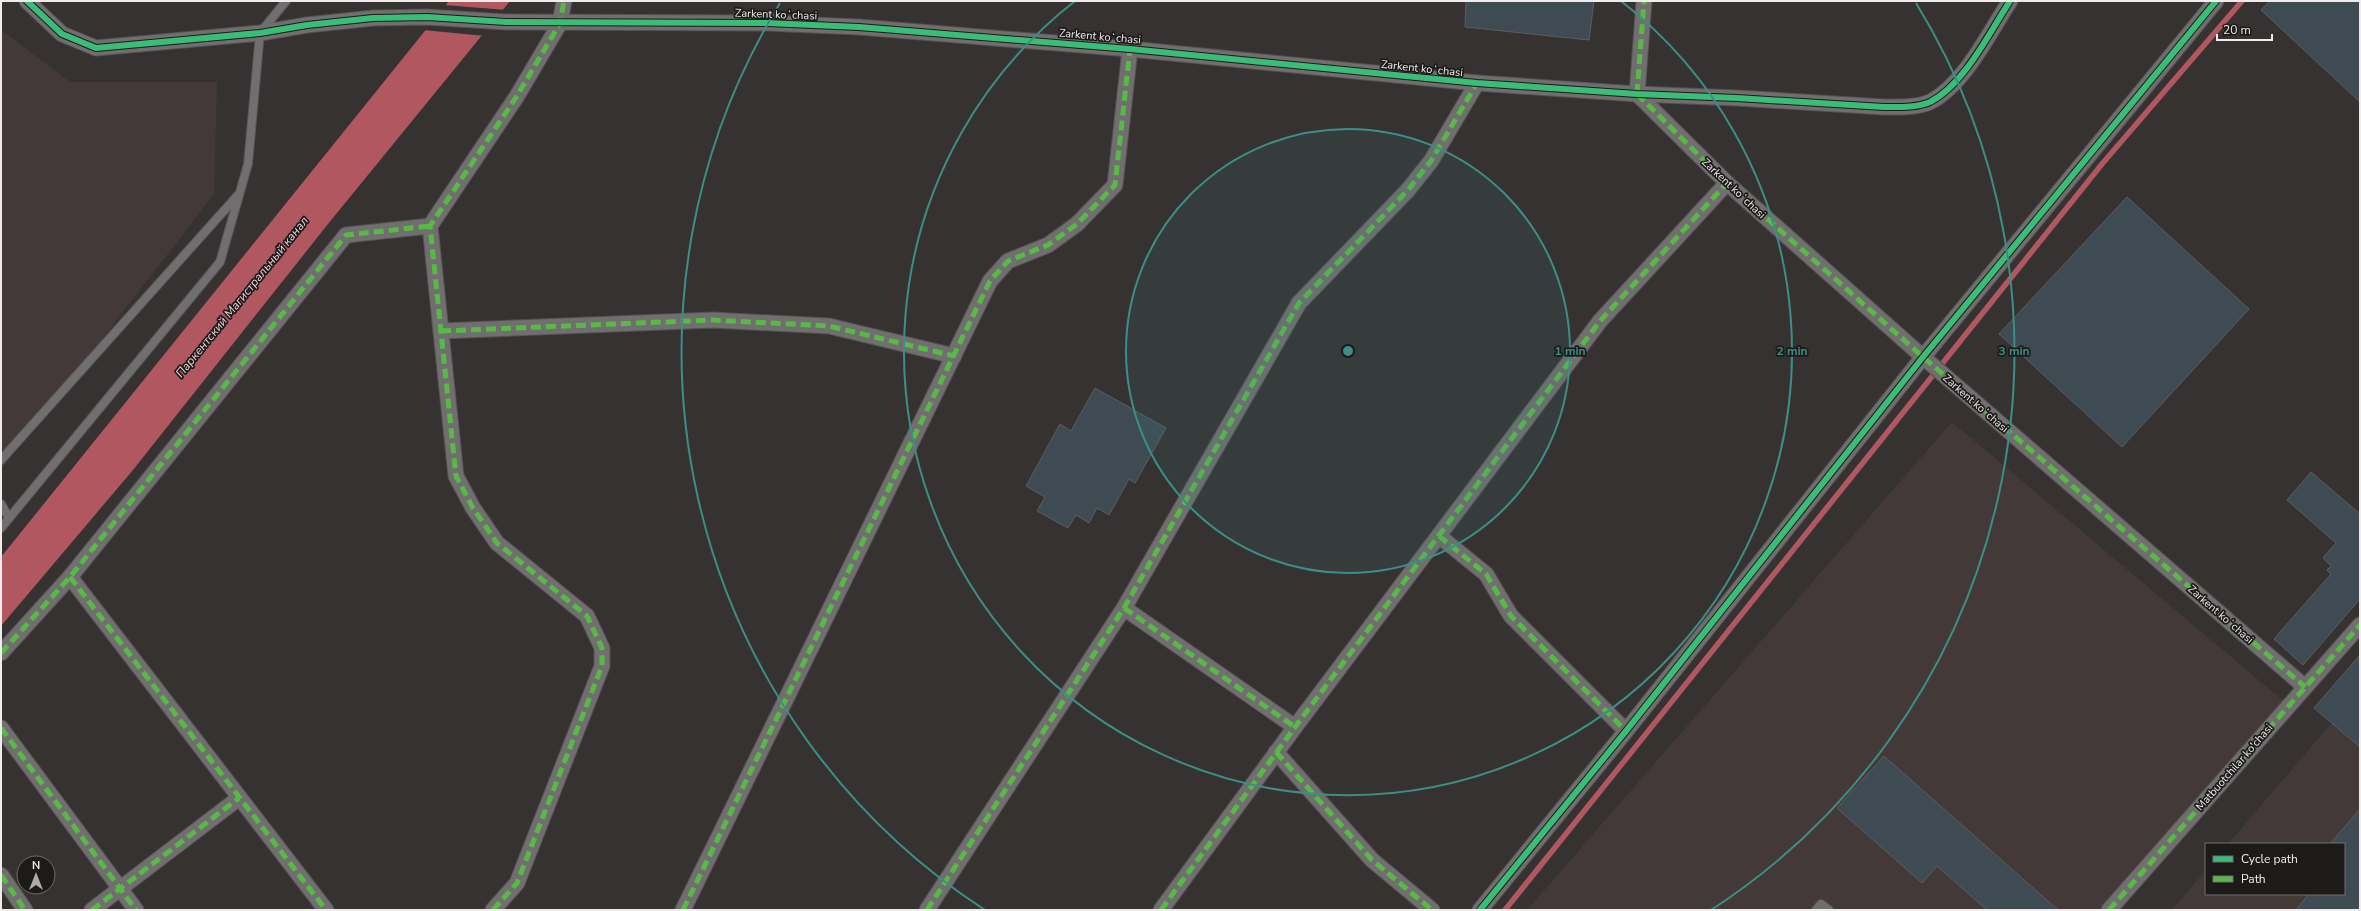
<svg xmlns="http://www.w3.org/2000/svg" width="2361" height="911" font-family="'Nunito Sans',sans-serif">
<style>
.built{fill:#443939}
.water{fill:#b05760}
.pier{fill:#363232}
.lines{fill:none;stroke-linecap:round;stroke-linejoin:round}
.stream{stroke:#b05760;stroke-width:5.5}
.building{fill:#3e4b53;stroke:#5e5d5f}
.lane-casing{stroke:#545151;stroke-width:10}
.street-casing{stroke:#545151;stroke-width:17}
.lane{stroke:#706e6e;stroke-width:8}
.street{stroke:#706e6e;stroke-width:15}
.quiet{stroke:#58b947;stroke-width:5;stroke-dasharray:10 5;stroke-linecap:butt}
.cycleway-casing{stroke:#1d1a1a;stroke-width:8}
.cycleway{stroke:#3abd76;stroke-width:6}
.ring{fill:none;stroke:#3c8e87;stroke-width:2}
.labels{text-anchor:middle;stroke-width:3.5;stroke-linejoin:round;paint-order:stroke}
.street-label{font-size:11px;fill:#f0ecec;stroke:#1d1a1a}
.water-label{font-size:12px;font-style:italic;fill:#f1d6d6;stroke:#1d1a1a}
.centre{fill:#3c8e87;stroke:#1d1a1a;stroke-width:2}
.ring-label{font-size:12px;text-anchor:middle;font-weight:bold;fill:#3c8e87;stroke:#1d1a1a;stroke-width:3.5;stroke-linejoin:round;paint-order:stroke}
</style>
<rect width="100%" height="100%" fill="#363232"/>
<g class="built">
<polygon points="1,30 70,82 217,82 214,194 1,470"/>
<polygon points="1952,422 2287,704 2100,910 1527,910"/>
<polygon points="2360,690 2360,910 2172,910 2206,870 2206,894 2344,894 2344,844 2228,844"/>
</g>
<polygon class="water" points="449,1 510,1 328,224 133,470 1,626 1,557"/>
<polygon class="pier" points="444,5 507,10 485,36 423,30"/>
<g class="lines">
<polyline class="stream" points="1505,910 2102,164 2242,1"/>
</g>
<g class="building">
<polygon points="1466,1 1594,1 1589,40 1465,27"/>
<polygon points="2270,1 2360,1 2360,102 2261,10"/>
<polygon points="2127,197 2249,309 2122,447 1999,334"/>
<polygon points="1095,388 1166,428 1135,483 1129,479 1109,515 1097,508 1089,523 1076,515 1068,528 1037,511 1045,497 1026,486 1060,424 1071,431"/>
<polygon points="2311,472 2360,514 2360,599 2303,665 2274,639 2331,574 2327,570 2331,566 2323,558 2336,543 2287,500"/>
<polygon points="2360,655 2360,747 2314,708"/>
<polygon points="1884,756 2058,910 1987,910 1937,866 1922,883 1837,808"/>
<polygon points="2360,809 2360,910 2296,910 2309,894 2344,894 2344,844 2330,844"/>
</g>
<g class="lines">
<defs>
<g id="lane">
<polyline points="1,460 238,195"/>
<polyline points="1,504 9,518"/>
<polyline points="1,528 220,262 248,164 260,33 286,1"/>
<polyline points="1816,910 1821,904 1829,910"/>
</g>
<g id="street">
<path d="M 27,1 L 62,34 L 96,48 L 260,33 L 307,25 L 373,18 L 427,17 L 506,22 L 767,23 L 859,27 L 1130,49 L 1477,83 L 1637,94 L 1737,98 L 1884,107 C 1898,107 1916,108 1930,102 C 1964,85 1989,33 2010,1"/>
<polyline points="1637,94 1727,183 1923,357 2305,687"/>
<polyline points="1637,94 1644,1"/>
<polyline points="441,331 713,320 829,326 954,356"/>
<polyline points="1439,536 1486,574 1511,616 1626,731"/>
<polyline points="70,577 326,910"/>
<polyline points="1124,608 1295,727"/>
<polyline points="1,653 70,577 346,235 430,226"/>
<polyline points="1,728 136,910"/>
<polyline points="1276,752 1372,860 1432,910"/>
<polyline points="1,875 25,910"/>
<polyline points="92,910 239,798"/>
<polyline points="493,910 517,883 602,666 602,648 587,616 497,543 473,508 456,476 430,226 517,96 560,23 564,1"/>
<polyline points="683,910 990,281 1008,261 1048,245 1077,224 1115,185 1130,49"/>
<polyline points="927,910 1124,608 1299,303 1408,190 1431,161 1477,83"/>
<polyline points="1161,910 1295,727 1600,321 1727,183"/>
<polyline points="1480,910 1626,731 1923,357 2216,1"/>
<polyline points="2109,910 2360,625"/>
</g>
</defs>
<use href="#lane" class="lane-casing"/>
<use href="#street" class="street-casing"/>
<use href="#lane" class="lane"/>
<use href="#street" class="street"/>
<g class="quiet">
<polyline points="1637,94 1727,183 1923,357 2305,687"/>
<polyline points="1637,94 1644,1"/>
<polyline points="441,331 713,320 829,326 954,356"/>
<polyline points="1439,536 1486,574 1511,616 1626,731"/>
<polyline points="70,577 326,910"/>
<polyline points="1124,608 1295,727"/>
<polyline points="1,653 70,577 346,235 430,226"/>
<polyline points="1,728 136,910"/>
<polyline points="1276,752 1372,860 1432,910"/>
<polyline points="1,875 25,910"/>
<polyline points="92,910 239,798"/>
<polyline points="493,910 517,883 602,666 602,648 587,616 497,543 473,508 456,476 430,226 517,96 560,23 564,1"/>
<polyline points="683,910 990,281 1008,261 1048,245 1077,224 1115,185 1130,49"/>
<polyline points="927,910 1124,608 1299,303 1408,190 1431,161 1477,83"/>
<polyline points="1161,910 1295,727 1600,321 1727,183"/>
<polyline points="2109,910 2360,625"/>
</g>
<defs>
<g id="cycleway">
<path d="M 27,1 L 62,34 L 96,48 L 260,33 L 307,25 L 373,18 L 427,17 L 506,22 L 767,23 L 859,27 L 1130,49 L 1477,83 L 1637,94 L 1737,98 L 1884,107 C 1898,107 1916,108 1930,102 C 1964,85 1989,33 2010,1"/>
<polyline points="1480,910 1626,731 1923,357 2216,1"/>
</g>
</defs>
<use href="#cycleway" class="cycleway-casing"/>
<use href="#cycleway" class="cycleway"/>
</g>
<circle cx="1348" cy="351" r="222" fill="#3c8e87" fill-opacity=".12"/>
<g class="ring">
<circle cx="1348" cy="351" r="222"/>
<path d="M1621 1A444 444 0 1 1 1075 1"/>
<path d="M985 910A666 666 0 0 1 780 3M1916 3A666 666 0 0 1 1711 910"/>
</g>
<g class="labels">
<g class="street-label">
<text transform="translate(776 14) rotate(2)" y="4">Zarkent koʻchasi</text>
<text transform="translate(1100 36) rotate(5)" y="4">Zarkent koʻchasi</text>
<text transform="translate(1422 68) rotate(6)" y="4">Zarkent koʻchasi</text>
<text transform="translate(1734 188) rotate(43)" y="4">Zarkent koʻchasi</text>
<text transform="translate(1976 403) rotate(41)" y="4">Zarkent koʻchasi</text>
<text transform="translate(2221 614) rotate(41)" y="4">Zarkent koʻchasi</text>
<text transform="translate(2234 767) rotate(-49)" y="4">Matbuotchilar ko'chasi</text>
</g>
<g class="water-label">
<text transform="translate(242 297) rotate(-51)" y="4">Паркентский Магистральный канал</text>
</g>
</g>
<circle cx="1348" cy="351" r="6" class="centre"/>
<g class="ring-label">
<text x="1570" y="355">1 min</text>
<text x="1792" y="355">2 min</text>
<text x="2014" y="355">3 min</text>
</g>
<rect width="2361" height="911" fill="none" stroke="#f0ecec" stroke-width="4"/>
<rect x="2205" y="843" width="140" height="52" fill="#1d1a1a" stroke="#716e6e"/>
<rect x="2213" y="856" width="20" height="6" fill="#3abd76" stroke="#716e6e"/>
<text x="2241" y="863" font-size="12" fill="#f0ecec">Cycle path</text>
<rect x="2213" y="876" width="20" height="6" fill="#58b947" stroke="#716e6e"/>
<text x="2241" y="883" font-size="12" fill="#f0ecec">Path</text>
<g transform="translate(36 875)"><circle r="19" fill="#1d1a1a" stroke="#716e6e"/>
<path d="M0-3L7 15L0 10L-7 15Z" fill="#afabab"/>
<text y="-6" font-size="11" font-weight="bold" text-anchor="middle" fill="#f0ecec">N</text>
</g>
<path d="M2217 34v6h55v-6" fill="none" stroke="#f0ecec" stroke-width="2"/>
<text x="2223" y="34" font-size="12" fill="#f0ecec" stroke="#1d1a1a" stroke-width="3" paint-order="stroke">20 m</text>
</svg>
